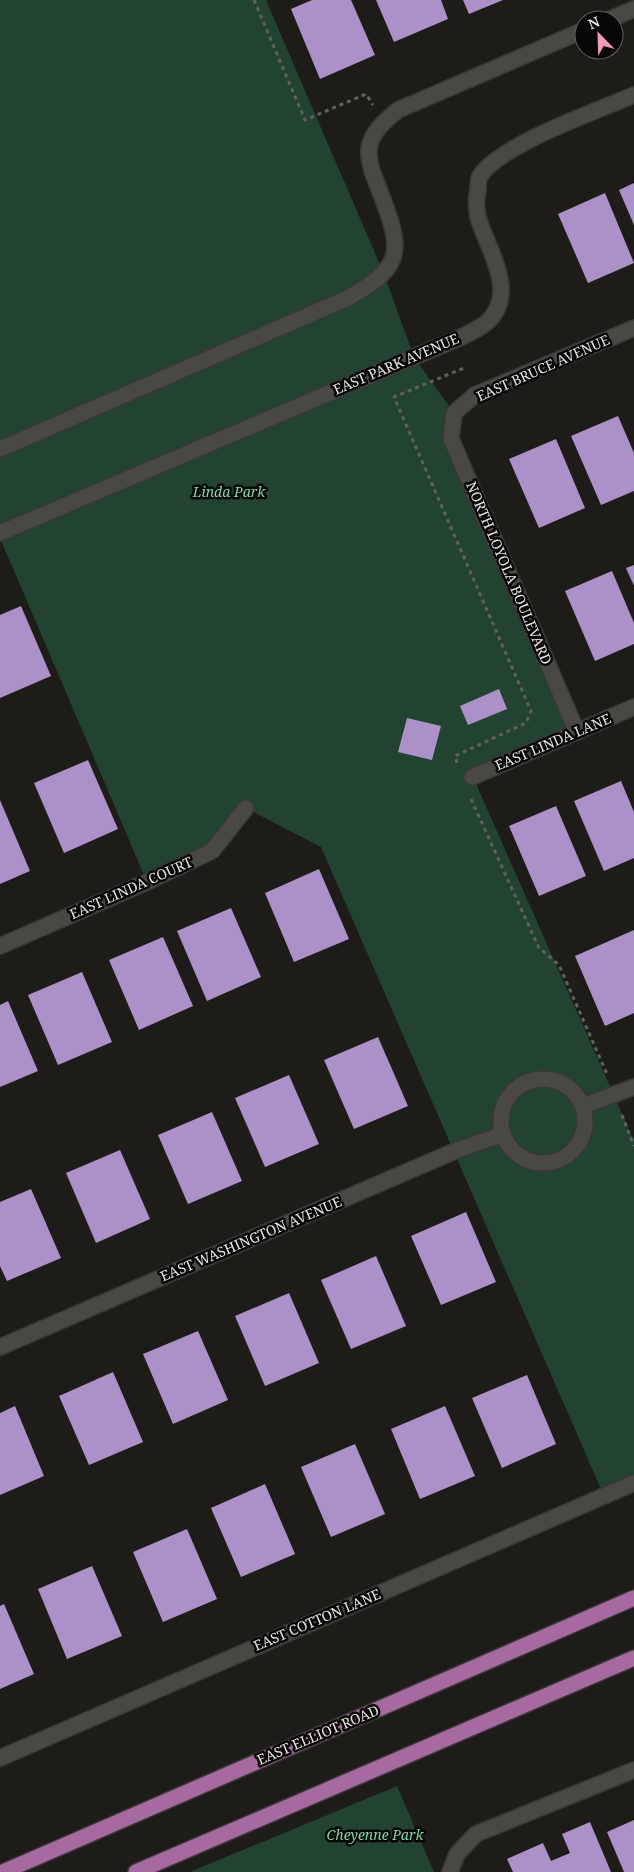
<svg xmlns="http://www.w3.org/2000/svg" width="634" height="1872" font-family="'Noto Serif',serif">
<style>
.green{fill:#214330}
.building{fill:#ac91c8}
.lines{fill:none;stroke-linecap:round;stroke-linejoin:round}
.minor-casing{stroke:#393836;stroke-width:18}
.major-casing{stroke:#393836;stroke-width:18}
.path{stroke:#61605d;stroke-width:3;stroke-dasharray:4 4;stroke-linecap:butt}
.minor{stroke:#4a4844;stroke-width:15}
.major{stroke:#a76aa0;stroke-width:15}
.labels{text-anchor:middle;stroke-width:5;stroke-linejoin:round;paint-order:stroke}
.street-label{font-size:14px;fill:#e7e6e4;stroke:#080706}
.park-label{font-size:14px;font-style:italic;fill:#7ed9a4;stroke:#080706}
</style>
<rect width="100%" height="100%" fill="#1e1c19"/>
<g class="green">
<polygon points="0,0 266,0 384,274 414,357 454,413 451,439 577,732 473,777 634,1141 634,1483 604,1496 321,847 246,808 212,851 147,882 0,538"/>
<polygon points="397,1786 434,1872 190,1872"/>
</g>
<g class="building">
<polygon points="312,0 351,0 375,55 320,79 291,9"/>
<polygon points="376,0 441,0 448,19 394,42"/>
<polygon points="463,0 503,0 469,14"/>
<polygon points="634,183 634,225 619,190"/>
<polygon points="605,193 634,263 588,283 558,214"/>
<polygon points="618,416 634,453 634,491 601,505 571,436"/>
<polygon points="556,439 585,508 539,528 509,459"/>
<polygon points="634,565 634,586 626,568"/>
<polygon points="612,571 634,623 634,644 595,661 565,591"/>
<polygon points="21,606 51,676 0,698 0,615"/>
<polygon points="499,689 507,709 468,725 460,706"/>
<polygon points="407,718 441,726 432,760 398,752"/>
<polygon points="88,760 118,829 64,853 34,783"/>
<polygon points="621,781 634,812 634,858 604,871 574,801"/>
<polygon points="0,800 30,871 0,884"/>
<polygon points="556,806 586,876 539,896 509,826"/>
<polygon points="319,869 349,939 294,962 265,893"/>
<polygon points="231,908 261,977 207,1001 177,931"/>
<polygon points="634,930 634,1013 605,1026 575,956"/>
<polygon points="163,937 193,1006 139,1030 109,960"/>
<polygon points="82,972 112,1042 58,1065 28,995"/>
<polygon points="8,1001 38,1071 0,1087 0,1005"/>
<polygon points="378,1037 408,1106 354,1129 324,1060"/>
<polygon points="289,1075 319,1144 265,1167 235,1098"/>
<polygon points="212,1112 242,1181 188,1204 158,1135"/>
<polygon points="120,1150 150,1219 96,1243 66,1173"/>
<polygon points="31,1189 61,1258 7,1281 0,1266 0,1202"/>
<polygon points="466,1212 496,1282 441,1305 411,1236"/>
<polygon points="376,1256 406,1326 351,1349 321,1280"/>
<polygon points="289,1293 319,1363 265,1386 235,1316"/>
<polygon points="198,1331 228,1400 173,1424 143,1354"/>
<polygon points="113,1372 143,1442 89,1465 59,1396"/>
<polygon points="527,1375 556,1444 502,1468 472,1398"/>
<polygon points="15,1406 44,1476 0,1495 0,1413"/>
<polygon points="445,1406 475,1476 420,1499 391,1429"/>
<polygon points="355,1444 385,1514 331,1537 301,1467"/>
<polygon points="265,1484 295,1554 241,1577 211,1508"/>
<polygon points="187,1529 217,1599 163,1622 133,1552"/>
<polygon points="92,1566 122,1636 67,1659 38,1589"/>
<polygon points="4,1604 34,1674 0,1689 0,1606"/>
<polygon points="634,1820 634,1872 624,1872 607,1832"/>
<polygon points="590,1822 611,1872 513,1872 507,1859 543,1843 551,1861 570,1853 562,1834"/>
</g>
<g class="lines">
<defs>
<g id="minor">
<polyline points="608,20 634,9"/>
<path d="M 0,449 L 348,298 C 408,265 401,247 379,189 C 374,176 368,163 369,149 C 371,132 386,120 398,110 L 584,30"/>
<path d="M 0,533 L 414,357 C 434,348 470,336 486,323 C 520,294 487,249 478,217 C 476,208 476,199 478,190 C 478,186 478,179 480,176 C 501,144 597,111 634,95"/>
<polyline points="577,732 451,439 454,413 475,395 634,328"/>
<polyline points="472,777 634,707"/>
<polyline points="0,946 147,882 212,851 246,808"/>
<circle cx="543" cy="1121" r="42"/>
<polyline points="583,1106 634,1087"/>
<polyline points="0,1347 455,1151 503,1134"/>
<polyline points="0,1758 634,1483"/>
<polyline points="450,1872 457,1854 476,1834 634,1770"/>
</g>
<g id="major">
<polyline points="3,1872 634,1598"/>
<polyline points="136,1872 634,1658"/>
</g>
</defs>
<use href="#minor" class="minor-casing"/>
<use href="#major" class="major-casing"/>
<g class="path">
<polyline points="254,0 305,120 366,94 373,105"/>
<polyline points="457,763 455,756 526,723 531,711 394,397 464,368"/>
<polyline points="471,799 539,948 559,965 607,1074"/>
<polyline points="622,1115 634,1146"/>
</g>
<use href="#minor" class="minor"/>
<use href="#major" class="major"/>
</g>
<g class="labels">
<g class="street-label">
<text transform="translate(396 364) rotate(-23)" y="5">EAST PARK AVENUE</text>
<text transform="translate(543 368) rotate(-24)" y="5">EAST BRUCE AVENUE</text>
<text transform="translate(509 573) rotate(67)" y="5">NORTH LOYOLA BOULEVARD</text>
<text transform="translate(553 742) rotate(-23)" y="5">EAST LINDA LANE</text>
<text transform="translate(131 888) rotate(-24)" y="5">EAST LINDA COURT</text>
<text transform="translate(251 1239) rotate(-23)" y="5">EAST WASHINGTON AVENUE</text>
<text transform="translate(317 1620) rotate(-23)" y="5">EAST COTTON LANE</text>
<text transform="translate(318 1735) rotate(-23)" y="5">EAST ELLIOT ROAD</text>
</g>
<g class="park-label">
<text x="229" y="497">Linda Park</text>
<text x="375" y="1840">Cheyenne Park</text>
</g>
</g>
<g transform="translate(599 35) rotate(337)"><circle r="24" fill="#080706" stroke="#61605f"/>
<path d="M0-4L9 19L0 12L-9 19Z" fill="#ef9ab8"/>
<text y="-8" font-size="14" font-weight="bold" text-anchor="middle" fill="#e7e6e4">N</text>
</g>
</svg>
